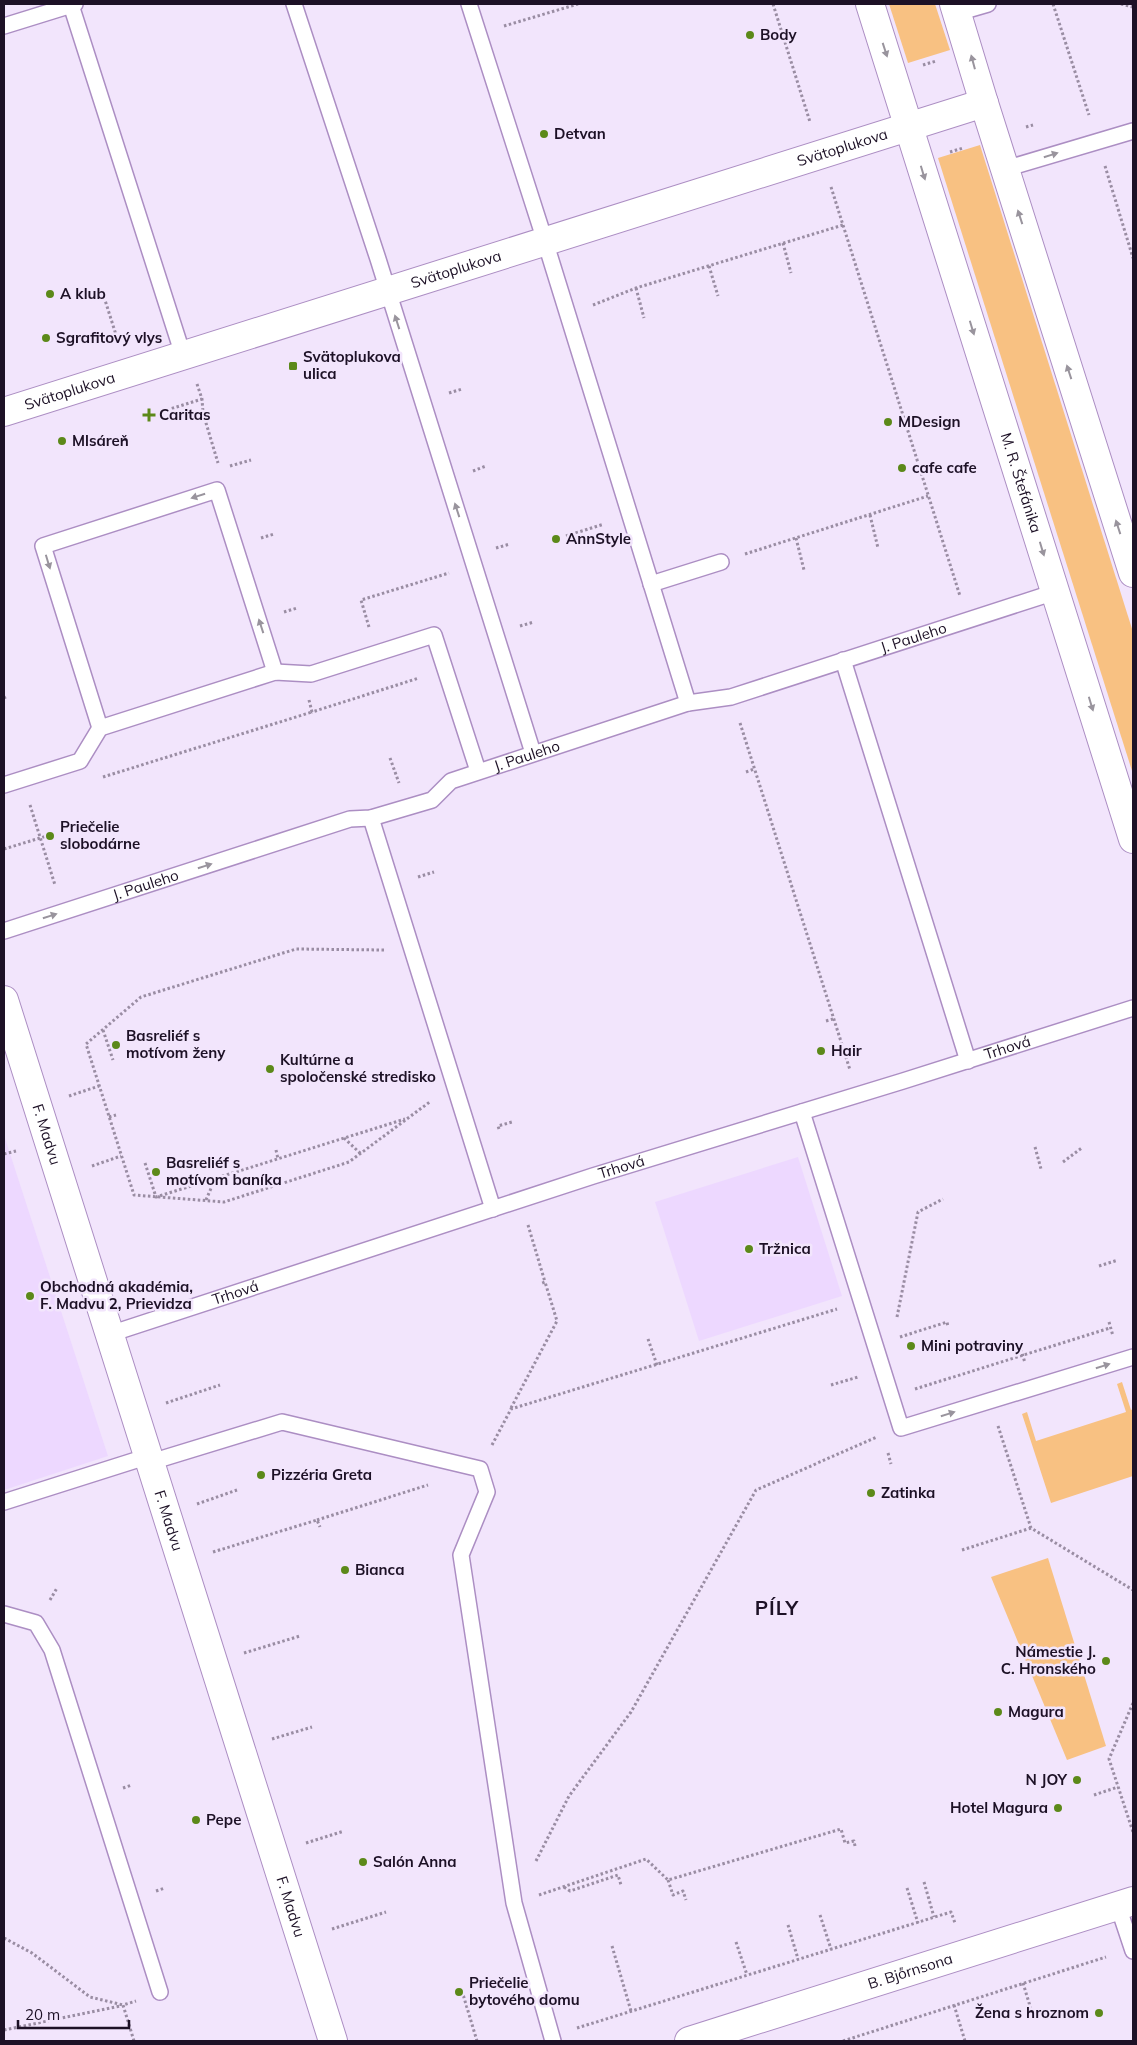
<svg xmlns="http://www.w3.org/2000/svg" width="1137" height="2045" font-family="Mulish,sans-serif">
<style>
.built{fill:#edd8ff}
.green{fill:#f8c182}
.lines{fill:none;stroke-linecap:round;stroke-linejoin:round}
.lane-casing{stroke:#ac8ec3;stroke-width:18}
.street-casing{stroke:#ac8ec3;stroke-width:30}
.path{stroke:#9a8da3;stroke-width:3;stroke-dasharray:2.5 2.5;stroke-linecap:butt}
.lane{stroke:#fff;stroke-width:15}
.street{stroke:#fff;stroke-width:28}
.oneway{fill:#99949d}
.poi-dot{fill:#5c8919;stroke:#f2e5fc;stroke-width:2}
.labels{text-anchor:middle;stroke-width:5;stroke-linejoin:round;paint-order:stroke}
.poi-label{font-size:15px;font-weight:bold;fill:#1d1126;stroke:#f2e5fc;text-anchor:start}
.street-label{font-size:15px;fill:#1d1126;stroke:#f2e5fc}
.district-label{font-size:20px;font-weight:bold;letter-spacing:1px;fill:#1d1126;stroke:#f2e5fc}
</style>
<rect width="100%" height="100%" fill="#f2e5fc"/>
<g class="built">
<polygon points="4,1135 108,1456 4,1490"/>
<polygon points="798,1157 842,1296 699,1341 655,1202"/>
</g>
<g class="green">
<polygon points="889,4 935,4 950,50 908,63"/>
<polygon points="980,145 1133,632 1133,774 938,158"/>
<polygon points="1122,1382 1131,1410 1133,1409 1133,1476 1051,1503 1022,1414 1027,1412 1036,1441 1126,1412 1117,1384"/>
<polygon points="1048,1558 1106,1746 1067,1760 991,1577"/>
</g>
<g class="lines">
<defs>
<g id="lane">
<polyline points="294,4 378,259 533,753"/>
<polyline points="469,4 545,241 688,703"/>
<polyline points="71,5 183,355"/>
<polyline points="957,13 988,4"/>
<polyline points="4,26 75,4"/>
<polyline points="1005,169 1133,131"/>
<polyline points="651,584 721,562"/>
<polyline points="843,660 968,1061"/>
<polyline points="100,728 43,546 217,490 275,672"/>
<polyline points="4,785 80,761 100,728 275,672 311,674 434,635 478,771"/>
<polyline points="371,818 493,1209"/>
<path id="s1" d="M 4,931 L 350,819 L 371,818 L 432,800 L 451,781 L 688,703 L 731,697 L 1055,592"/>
<polyline points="802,1112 901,1428 1133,1357"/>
<path id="s2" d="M 110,1334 L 593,1176 L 903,1081 L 1133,1008"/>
<polyline points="151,1462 282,1422 480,1469 487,1492 461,1555 514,1903 553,2041"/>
<polyline points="4,1502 149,1456"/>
<polyline points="4,1614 36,1623 52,1650 160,1992"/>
<polyline points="1118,1906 1133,1951"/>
</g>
<g id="street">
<path id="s3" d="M 870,4 L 1133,839"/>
<polyline points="954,4 984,103 1133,573"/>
<path id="s4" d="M 4,412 L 984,103"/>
<path id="s5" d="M 4,1000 L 333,2041"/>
<path id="s6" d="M 689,2041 L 1133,1901"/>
</g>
</defs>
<use href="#lane" class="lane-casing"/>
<use href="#street" class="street-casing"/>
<g class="path">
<polyline points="773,4 810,122"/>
<polyline points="1053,4 1089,115"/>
<polyline points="1121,4 1133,7"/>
<polyline points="504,26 578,4"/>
<polyline points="923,65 936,61"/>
<polyline points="1026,127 1033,125"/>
<polyline points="950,152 963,148"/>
<polyline points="1105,166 1133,258"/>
<polyline points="831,187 960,596"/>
<polyline points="783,243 791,273"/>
<polyline points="709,266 718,296"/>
<polyline points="636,288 644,318"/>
<polyline points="104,297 118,341"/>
<polyline points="593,305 636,288 843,225"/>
<polyline points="197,384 202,399 203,413 218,463"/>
<polyline points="449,393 462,389"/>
<polyline points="167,410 202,399"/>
<polyline points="230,466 251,460"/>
<polyline points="473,471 486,466"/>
<polyline points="870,515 878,548"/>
<polyline points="566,536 604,524"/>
<polyline points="261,538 274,534"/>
<polyline points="796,538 804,570"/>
<polyline points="496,548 510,544"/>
<polyline points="745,554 928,496"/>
<polyline points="284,612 297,608"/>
<polyline points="520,626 534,622"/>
<polyline points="369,627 361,600 449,573"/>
<polyline points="4,698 6,697"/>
<polyline points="309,700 312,712 419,678"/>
<polyline points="740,723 850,1070"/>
<polyline points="390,758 399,783"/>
<polyline points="746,772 754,769"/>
<polyline points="103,777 312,712"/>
<polyline points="30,805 55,885"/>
<polyline points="4,849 50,835"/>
<polyline points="418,877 434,872"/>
<polyline points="384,950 296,949 141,997 86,1044 134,1195 224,1202 349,1162 431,1101"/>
<polyline points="826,1021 833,1019"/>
<polyline points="103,1030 113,1060"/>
<polyline points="69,1096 99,1086"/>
<polyline points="109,1117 116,1115"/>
<polyline points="499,1129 498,1126 512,1122"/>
<polyline points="344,1138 361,1154"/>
<polyline points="1035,1147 1041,1169"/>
<polyline points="276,1150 278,1159"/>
<polyline points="4,1154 16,1151"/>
<polyline points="1063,1162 1083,1147"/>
<polyline points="145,1163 156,1197 405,1119"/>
<polyline points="92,1166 121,1156"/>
<polyline points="206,1200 215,1179"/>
<polyline points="528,1225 545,1282 540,1284"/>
<polyline points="1099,1266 1118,1260"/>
<polyline points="897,1317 918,1212 943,1199"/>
<polyline points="1109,1322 1113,1336"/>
<polyline points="900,1337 947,1322 948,1327"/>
<polyline points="648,1339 657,1365"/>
<polyline points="1021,1349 1025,1363"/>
<polyline points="831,1385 858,1377"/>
<polyline points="915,1389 1110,1328"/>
<polyline points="166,1403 220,1385"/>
<polyline points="511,1408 557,1321 545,1282"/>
<polyline points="998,1426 1031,1528 1133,1590"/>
<polyline points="492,1445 511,1409 837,1309"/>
<polyline points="888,1453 891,1464"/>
<polyline points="197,1504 237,1490"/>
<polyline points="317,1520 428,1485"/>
<polyline points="962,1550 1031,1528"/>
<polyline points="213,1552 317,1520 320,1527"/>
<polyline points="50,1600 57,1588"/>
<polyline points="244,1653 300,1636"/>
<polyline points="1133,1703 1109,1759 1133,1832"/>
<polyline points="272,1739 312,1727"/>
<polyline points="123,1788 132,1785"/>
<polyline points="1094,1795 1118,1787"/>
<polyline points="306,1843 344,1831"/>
<polyline points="536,1861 569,1796 631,1712 756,1490 877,1437"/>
<polyline points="668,1880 673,1895 683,1891 686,1900"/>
<polyline points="924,1882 934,1917"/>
<polyline points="564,1887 570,1891 618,1875 621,1885"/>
<polyline points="907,1888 918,1923"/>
<polyline points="156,1891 165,1888"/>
<polyline points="539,1895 646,1859 668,1880 841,1829 845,1843 854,1841 855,1846"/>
<polyline points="820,1915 831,1949"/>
<polyline points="788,1925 798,1959"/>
<polyline points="332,1929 386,1912"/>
<polyline points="4,1938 32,1953 90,1997 123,2005"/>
<polyline points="736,1942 747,1975"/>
<polyline points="612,1946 631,2011"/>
<polyline points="1023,1983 1033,2016"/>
<polyline points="462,1991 477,2041"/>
<polyline points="954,2005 965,2041"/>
<polyline points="577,2028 951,1912 955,1923"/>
<polyline points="4,2030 120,2006"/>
<polyline points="134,2041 123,2005 136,2001"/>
<polyline points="843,2041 1106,1957"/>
</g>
<use href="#lane" class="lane"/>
<use href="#street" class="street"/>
</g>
<defs><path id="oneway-solid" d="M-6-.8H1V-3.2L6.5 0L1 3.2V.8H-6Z" transform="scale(1.25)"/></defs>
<g class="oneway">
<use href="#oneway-solid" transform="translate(885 50) rotate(72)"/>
<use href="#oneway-solid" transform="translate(973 62) rotate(-105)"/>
<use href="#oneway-solid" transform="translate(1051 155) rotate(-17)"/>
<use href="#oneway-solid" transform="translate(923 173) rotate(73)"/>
<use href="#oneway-solid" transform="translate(1020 217) rotate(-108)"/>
<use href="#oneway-solid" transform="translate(397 322) rotate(-108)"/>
<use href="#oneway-solid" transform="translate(972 328) rotate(73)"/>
<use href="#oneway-solid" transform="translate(1069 372) rotate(-108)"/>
<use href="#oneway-solid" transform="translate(198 496) rotate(162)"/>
<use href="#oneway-solid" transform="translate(457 510) rotate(-108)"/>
<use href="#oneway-solid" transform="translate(1118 527) rotate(-108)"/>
<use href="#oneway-solid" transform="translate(1042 549) rotate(73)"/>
<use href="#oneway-solid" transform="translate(48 562) rotate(73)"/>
<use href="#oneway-solid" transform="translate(261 626) rotate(-108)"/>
<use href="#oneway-solid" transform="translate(1091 704) rotate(73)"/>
<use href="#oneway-solid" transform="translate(205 866) rotate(-18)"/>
<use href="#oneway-solid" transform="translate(50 916) rotate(-18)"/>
<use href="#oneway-solid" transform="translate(1103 1366) rotate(-17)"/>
<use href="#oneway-solid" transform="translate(948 1414) rotate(-17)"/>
</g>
<g class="poi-dot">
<circle cx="750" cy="35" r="5"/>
<circle cx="544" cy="134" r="5"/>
<circle cx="50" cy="294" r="5"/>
<circle cx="46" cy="338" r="5"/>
<rect x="288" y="361" width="10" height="10" rx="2.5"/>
<path d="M146.5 407.5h5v5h5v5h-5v5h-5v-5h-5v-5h5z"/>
<circle cx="888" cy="422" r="5"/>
<circle cx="62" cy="441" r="5"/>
<circle cx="902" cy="468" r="5"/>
<circle cx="556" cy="539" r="5"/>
<circle cx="50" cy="836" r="5"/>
<circle cx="116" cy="1045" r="5"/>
<circle cx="821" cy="1051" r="5"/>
<circle cx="270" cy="1069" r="5"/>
<circle cx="156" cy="1172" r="5"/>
<circle cx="749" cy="1249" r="5"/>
<circle cx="30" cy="1296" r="5"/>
<circle cx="911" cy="1346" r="5"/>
<circle cx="261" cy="1475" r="5"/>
<circle cx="871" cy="1493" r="5"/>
<circle cx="345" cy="1570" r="5"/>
<circle cx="1106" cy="1661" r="5"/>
<circle cx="998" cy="1712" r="5"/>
<circle cx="1077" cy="1780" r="5"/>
<circle cx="1058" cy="1808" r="5"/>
<circle cx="196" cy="1820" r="5"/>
<circle cx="363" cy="1862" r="5"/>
<circle cx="459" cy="1992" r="5"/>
<circle cx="1099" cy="2013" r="5"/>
</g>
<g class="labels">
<g class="poi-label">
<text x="760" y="40">Body</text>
<text x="554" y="139">Detvan</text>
<text x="60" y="299">A klub</text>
<text x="56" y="343">Sgrafitový vlys</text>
<text x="303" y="362">Svätoplukova<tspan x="303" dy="17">ulica</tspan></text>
<text x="159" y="420">Caritas</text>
<text x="898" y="427">MDesign</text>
<text x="72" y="446">Mlsáreň</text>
<text x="912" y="473">cafe cafe</text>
<text x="566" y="544">AnnStyle</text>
<text x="60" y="832">Priečelie<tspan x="60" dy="17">slobodárne</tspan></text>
<text x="126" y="1041">Basreliéf s<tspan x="126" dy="17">motívom ženy</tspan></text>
<text x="831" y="1056">Hair</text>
<text x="280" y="1065">Kultúrne a<tspan x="280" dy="17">spoločenské stredisko</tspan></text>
<text x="166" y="1168">Basreliéf s<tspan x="166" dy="17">motívom baníka</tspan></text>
<text x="759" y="1254">Tržnica</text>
<text x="40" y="1292">Obchodná akadémia,<tspan x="40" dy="17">F. Madvu 2, Prievidza</tspan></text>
<text x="921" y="1351">Mini potraviny</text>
<text x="271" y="1480">Pizzéria Greta</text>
<text x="881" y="1498">Zatinka</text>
<text x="355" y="1575">Bianca</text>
<text x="1096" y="1657" text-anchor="end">Námestie J.<tspan x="1096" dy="17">C. Hronského</tspan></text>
<text x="1008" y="1717">Magura</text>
<text x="1067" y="1785" text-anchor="end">N JOY</text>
<text x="1048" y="1813" text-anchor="end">Hotel Magura</text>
<text x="206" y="1825">Pepe</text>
<text x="373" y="1867">Salón Anna</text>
<text x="469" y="1988">Priečelie<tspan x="469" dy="17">bytového domu</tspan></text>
<text x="1089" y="2018" text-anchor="end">Žena s hroznom</text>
</g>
<g class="street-label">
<text dy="5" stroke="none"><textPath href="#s4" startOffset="879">Svätoplukova</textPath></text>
<text dy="5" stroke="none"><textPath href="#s4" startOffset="474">Svätoplukova</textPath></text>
<text dy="5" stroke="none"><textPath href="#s4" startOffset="69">Svätoplukova</textPath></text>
<text dy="5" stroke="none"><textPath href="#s3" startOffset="502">M. R. Štefánika</textPath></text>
<text dy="5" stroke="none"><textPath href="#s1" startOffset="960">J. Pauleho</textPath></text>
<text dy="5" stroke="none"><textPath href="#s1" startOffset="555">J. Pauleho</textPath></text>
<text dy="5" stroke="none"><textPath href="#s1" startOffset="149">J. Pauleho</textPath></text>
<text dy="5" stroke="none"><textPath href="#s2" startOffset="942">Trhová</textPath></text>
<text dy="5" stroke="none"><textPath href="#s5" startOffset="141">F. Madvu</textPath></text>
<text dy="5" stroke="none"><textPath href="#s2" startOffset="538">Trhová</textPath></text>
<text dy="5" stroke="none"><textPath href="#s2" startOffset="132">Trhová</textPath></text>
<text dy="5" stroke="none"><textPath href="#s5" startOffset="546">F. Madvu</textPath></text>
<text dy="5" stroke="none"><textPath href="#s5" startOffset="951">F. Madvu</textPath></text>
<text dy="5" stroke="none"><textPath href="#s6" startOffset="232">B. Bjőrnsona</textPath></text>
</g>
<g class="district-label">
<text x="777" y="1615">PÍLY</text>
</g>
</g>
<rect width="1137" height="2045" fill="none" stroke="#1d1126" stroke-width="10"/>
<path d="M18 2020v8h111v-8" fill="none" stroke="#1d1126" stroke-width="2.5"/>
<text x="25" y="2020" font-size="15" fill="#1d1126" stroke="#f2e5fc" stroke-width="4" paint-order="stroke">20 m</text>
</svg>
